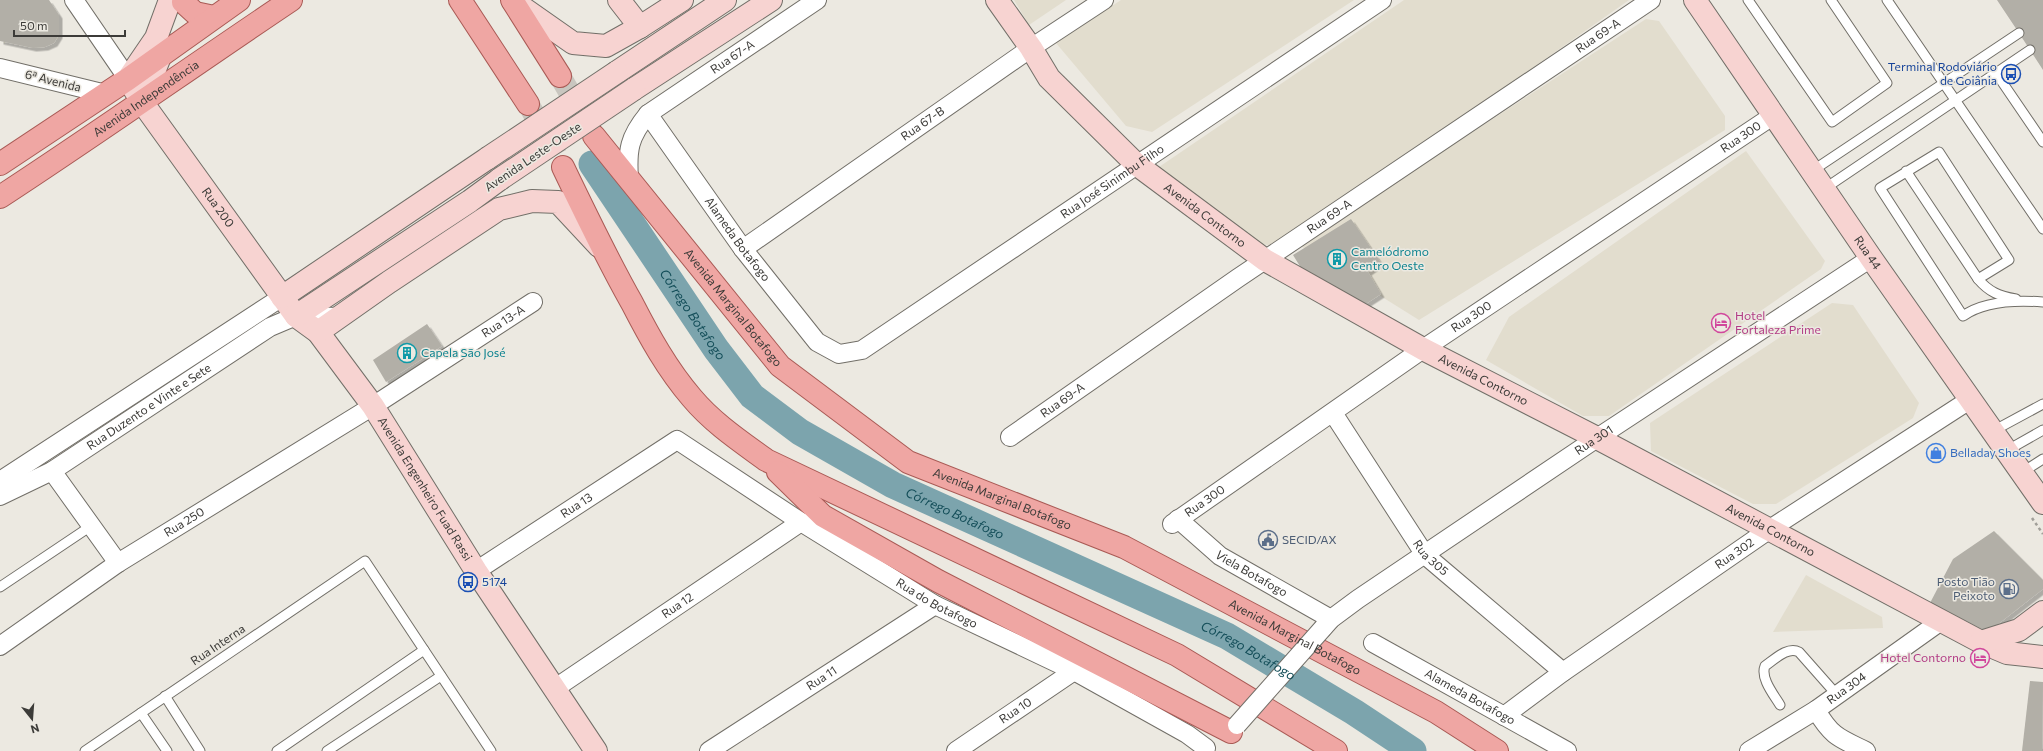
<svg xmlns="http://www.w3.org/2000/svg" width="2043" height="751" font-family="Commissioner,sans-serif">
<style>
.built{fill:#e2ddce}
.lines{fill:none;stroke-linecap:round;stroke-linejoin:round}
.river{stroke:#7ca4ad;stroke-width:27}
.building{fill:#b2afa7;filter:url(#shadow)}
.primary-tunnel{stroke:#c9c6bf;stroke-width:22;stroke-dasharray:22 11;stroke-linecap:butt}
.service-casing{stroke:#726f68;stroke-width:11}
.minor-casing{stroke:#726f68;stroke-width:20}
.secondary-casing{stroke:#726f68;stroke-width:24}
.primary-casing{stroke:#a95a55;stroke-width:24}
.path{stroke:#a19f99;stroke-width:2.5;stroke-dasharray:3 3;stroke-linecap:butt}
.service{stroke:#fff;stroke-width:9}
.minor{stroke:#fff;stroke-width:18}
.secondary{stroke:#f7d3d1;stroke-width:22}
.primary{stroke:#efa6a3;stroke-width:22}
.minor-bridge-casing{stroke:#726f68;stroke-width:20;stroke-linecap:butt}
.secondary-bridge-casing{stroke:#726f68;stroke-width:24;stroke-linecap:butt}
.minor-bridge{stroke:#fff;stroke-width:18}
.secondary-bridge{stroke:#f7d3d1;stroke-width:22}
.labels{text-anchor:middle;stroke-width:3;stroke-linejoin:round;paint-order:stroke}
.street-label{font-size:12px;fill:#3c3b38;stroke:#ece9e1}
.transit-label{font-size:12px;fill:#164399;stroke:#ece9e1;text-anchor:end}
.culture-label{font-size:12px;fill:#0d838f;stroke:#ece9e1;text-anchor:start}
.hotel-label{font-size:12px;fill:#b23c85;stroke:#ece9e1;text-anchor:start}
.shop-label{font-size:12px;fill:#366cbe;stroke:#ece9e1;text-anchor:start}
.service-label{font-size:12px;fill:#4e5e75;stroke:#ece9e1;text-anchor:start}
.water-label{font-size:13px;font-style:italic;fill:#144e59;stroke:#ece9e1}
</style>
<defs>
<filter id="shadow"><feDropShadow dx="3.5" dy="3.5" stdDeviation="0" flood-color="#0004"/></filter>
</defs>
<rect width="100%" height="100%" fill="#ece9e1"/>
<g class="built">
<polygon points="1014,0 1066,0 1029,25"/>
<polygon points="1121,0 1354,0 1152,132 1126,126 1056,43"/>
<polygon points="1404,0 1629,0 1293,237 1268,245 1250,243 1159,167"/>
<polygon points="1646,19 1659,21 1725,116 1725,130 1419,320 1299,245"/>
<polygon points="1746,151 1825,261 1821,269 1609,416 1583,416 1486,360 1509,317"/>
<polygon points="1832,303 1853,305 1919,403 1913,418 1776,504 1753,504 1651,451 1650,423"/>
<polygon points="1806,575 1882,617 1883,628 1773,632"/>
</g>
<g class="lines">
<path class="river" id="s1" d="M 592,164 L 716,349 L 752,396 L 800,432 L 893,485 L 1227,636 L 1354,712 L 1413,751"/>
</g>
<g class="building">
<polygon points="0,0 49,0 59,15 59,35 54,43 45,47 33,48 0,41"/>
<polygon points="1997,0 2043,0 2043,70 2019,33"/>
<polygon points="1351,219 1381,263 1368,272 1381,294 1361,307 1306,276 1293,255"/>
<polygon points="427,324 442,346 386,382 373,360"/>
<polygon points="1994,531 2043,580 2043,589 1988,632 1930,603 1953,559"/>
<polygon points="2030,681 2043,682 2042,751 2022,751"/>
</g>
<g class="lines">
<g class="primary-tunnel">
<polyline points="560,76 584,118"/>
<polyline points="530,107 563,167"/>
</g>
<defs>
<g id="service">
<polyline points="1748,0 1832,122 1887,83 1831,0"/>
<polyline points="1887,0 2043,229"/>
<polyline points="1996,73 2043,142"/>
<polyline points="1812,171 2019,33"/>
<path d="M 1906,171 L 1978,279 L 2009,260 L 1939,152 L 1880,188 L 1963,316 C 1984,301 2017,300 2043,302"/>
<polyline points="1824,189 2030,50"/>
<path d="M 1978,279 C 1989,292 1999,296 2016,299"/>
<polyline points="1993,431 2043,404"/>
<polyline points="2006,451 2043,430"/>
<polyline points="2021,473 2043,459"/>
<polyline points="0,587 91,526"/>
<polyline points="165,696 200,751"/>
<path d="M 1780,705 C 1774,695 1760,678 1765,666 C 1775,659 1788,646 1799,652 L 1837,695"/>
<polyline points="141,713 167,751"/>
<polyline points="85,751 365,561 491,751"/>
<polyline points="277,751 424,650"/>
<polyline points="327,751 441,676"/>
</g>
<g id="minor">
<polyline points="74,0 128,79"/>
<polyline points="0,68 106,94"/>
<path id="s2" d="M 648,114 L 743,249 L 817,342 L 839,354 L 862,350 L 1382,0"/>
<path id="s3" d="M 629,179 C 627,150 629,137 648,114 L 817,0"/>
<path id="s4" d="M 743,249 L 1031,48 L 1104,0"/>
<path id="s5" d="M 1333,413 L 1425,555 L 1563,672"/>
<path id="s6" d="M 1010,437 L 1238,278 L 1651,0"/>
<polyline points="52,471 118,563"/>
<polyline points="0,481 282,297"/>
<path id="s7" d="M 0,496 L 52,471 L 270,327 L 296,316 L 340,317"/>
<path id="s8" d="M 1178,519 L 1220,556 L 1331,619"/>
<path id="s9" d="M 1172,524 L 1423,349 L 1774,115"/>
<path id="s10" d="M 476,571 L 677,440 L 801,522 L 935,605 L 1074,671 L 1187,734 L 1206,748"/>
<path id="s11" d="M 1323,628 L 1331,619 L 1358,599 L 1597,438 L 1871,258"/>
<path id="s12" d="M 1373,643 L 1567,751"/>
<path id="s13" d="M 0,646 L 118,563 L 373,406 L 533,302"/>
<path id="s14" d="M 554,689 L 801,522"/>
<path d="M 1816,710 C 1832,737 1839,738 1866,751"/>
<path id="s15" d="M 1504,716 L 1563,672 L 1770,529 L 1971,399"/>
<path id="s16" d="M 709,751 L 935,605"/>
<path id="s17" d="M 956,751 L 1074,671"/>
<path id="s18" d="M 1749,751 L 1816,710 L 1941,621"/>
</g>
<g id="secondary">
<path id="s19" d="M 170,0 L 156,38 L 128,79 L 142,102 L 296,316 L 318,332 L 373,406 L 476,571 L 596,751"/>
<polyline points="619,0 640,27"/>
<path id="s20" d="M 997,0 L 1031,48 L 1049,78 L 1136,164 L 1265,260 L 1423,349 L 1597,438 L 1981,642 L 2007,653 L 2043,657"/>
<path id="s21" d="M 1695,0 L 1871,258 L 2043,503"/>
<polyline points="513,1 573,43 606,46 640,27 682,0"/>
<polyline points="617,72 725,0"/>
<polyline points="634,89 771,0"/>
<polyline points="142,102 163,49"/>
<polyline points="282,297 488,158"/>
<polyline points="296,316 470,201 500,179"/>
<polyline points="318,332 389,282 499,209 532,201 558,202 599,246"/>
<polyline points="1981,642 2019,630 2043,612"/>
</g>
<g id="primary">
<polyline points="460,0 528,104"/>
<polyline points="512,0 560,76"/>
<polyline points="183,2 195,13 214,17"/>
<path id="s22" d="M 594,136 L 780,366 L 908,462 L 1124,547 L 1436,712 L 1497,751"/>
<polyline points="0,164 128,79 239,0"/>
<path d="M 563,167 C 585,213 607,259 632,303 C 649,336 667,369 692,398 C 713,423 740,441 766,460 L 1177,655 L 1336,751"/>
<path id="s23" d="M 0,197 C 98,133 194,65 291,0"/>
<polyline points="778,472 823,516 938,581 1231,732"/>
</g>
</defs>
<use href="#service" class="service-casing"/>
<use href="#minor" class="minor-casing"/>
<use href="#secondary" class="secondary-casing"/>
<use href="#primary" class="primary-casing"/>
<polyline class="path" points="2032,518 2043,534"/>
<use href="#service" class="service"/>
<use href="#minor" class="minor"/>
<use href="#secondary" class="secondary"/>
<use href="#primary" class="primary"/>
<defs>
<polyline id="minor-bridge" points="1237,725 1323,628"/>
<g id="secondary-bridge">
<polyline points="488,158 617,72"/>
<polyline points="500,179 634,89"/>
</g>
</defs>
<use href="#minor-bridge" class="minor-bridge-casing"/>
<use href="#secondary-bridge" class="secondary-bridge-casing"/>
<use href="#minor-bridge" class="minor-bridge"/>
<use href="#secondary-bridge" class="secondary-bridge"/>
</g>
<defs>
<symbol id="bus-ring" viewBox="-11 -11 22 22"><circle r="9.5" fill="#ece9e1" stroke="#1a4fb4" stroke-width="1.5"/><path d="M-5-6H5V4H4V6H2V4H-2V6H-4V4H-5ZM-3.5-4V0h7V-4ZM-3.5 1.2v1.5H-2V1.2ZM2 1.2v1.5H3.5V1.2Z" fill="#1a4fb4"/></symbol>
<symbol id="building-ring" viewBox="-11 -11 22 22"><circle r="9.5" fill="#ece9e1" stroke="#0f9aa8" stroke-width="1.5"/><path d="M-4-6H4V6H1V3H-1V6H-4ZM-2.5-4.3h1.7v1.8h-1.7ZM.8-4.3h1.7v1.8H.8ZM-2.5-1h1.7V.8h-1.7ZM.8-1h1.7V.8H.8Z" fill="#0f9aa8"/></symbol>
<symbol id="hotel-ring" viewBox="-11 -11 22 22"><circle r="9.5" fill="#ece9e1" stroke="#d1479c" stroke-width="1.5"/><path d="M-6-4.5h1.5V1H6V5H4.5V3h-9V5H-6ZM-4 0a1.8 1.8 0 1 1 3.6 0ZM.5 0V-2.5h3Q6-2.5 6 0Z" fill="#d1479c"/></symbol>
<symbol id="shop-ring" viewBox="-11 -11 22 22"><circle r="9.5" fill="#ece9e1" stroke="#3f7fe0" stroke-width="1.5"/><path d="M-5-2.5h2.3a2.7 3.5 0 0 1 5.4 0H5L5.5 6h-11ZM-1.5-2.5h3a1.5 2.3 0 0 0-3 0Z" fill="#3f7fe0"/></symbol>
<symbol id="civic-ring" viewBox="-11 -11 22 22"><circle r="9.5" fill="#ece9e1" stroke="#5c6f8a" stroke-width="1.5"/><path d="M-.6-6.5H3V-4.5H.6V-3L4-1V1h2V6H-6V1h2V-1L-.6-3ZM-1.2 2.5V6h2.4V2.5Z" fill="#5c6f8a"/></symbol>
<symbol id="fuel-ring" viewBox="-11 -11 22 22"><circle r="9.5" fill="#ece9e1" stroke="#5c6f8a" stroke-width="1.5"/><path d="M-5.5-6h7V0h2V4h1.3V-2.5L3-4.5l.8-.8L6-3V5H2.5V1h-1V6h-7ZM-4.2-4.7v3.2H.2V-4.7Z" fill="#5c6f8a"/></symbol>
</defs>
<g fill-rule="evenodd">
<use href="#bus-ring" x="2000" y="63" width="22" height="22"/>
<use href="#building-ring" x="1326" y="248" width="22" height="22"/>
<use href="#hotel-ring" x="1710" y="312" width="22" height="22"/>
<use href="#building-ring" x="396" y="342" width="22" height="22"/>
<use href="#shop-ring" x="1925" y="442" width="22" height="22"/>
<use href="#civic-ring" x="1257" y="529" width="22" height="22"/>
<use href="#bus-ring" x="457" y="571" width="22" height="22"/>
<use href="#fuel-ring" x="1998" y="578" width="22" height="22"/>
<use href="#hotel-ring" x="1969" y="647" width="22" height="22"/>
</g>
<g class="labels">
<g class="street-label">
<text dy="4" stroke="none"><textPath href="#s6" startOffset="712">Rua 69-A</textPath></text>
<text dy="4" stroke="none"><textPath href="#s3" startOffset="172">Rua 67-A</textPath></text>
<text transform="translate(53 81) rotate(14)" y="4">6ª Avenida</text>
<text dy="4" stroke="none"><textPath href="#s23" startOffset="176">Avenida Independência</textPath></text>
<text dy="4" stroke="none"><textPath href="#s4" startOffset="219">Rua 67-B</textPath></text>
<text dy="4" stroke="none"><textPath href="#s9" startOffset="688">Rua 300</textPath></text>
<text transform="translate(533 157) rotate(-34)" y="4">Avenida Leste-Oeste</text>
<text dy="4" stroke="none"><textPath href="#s2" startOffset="634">Rua José Sinimbu Filho</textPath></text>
<text dy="4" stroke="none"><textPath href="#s19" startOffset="247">Rua 200</textPath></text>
<text dy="4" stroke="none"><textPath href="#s20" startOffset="302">Avenida Contorno</textPath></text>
<text dy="4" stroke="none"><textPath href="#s6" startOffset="388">Rua 69-A</textPath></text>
<text dy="4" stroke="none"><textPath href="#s2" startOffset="154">Alameda Botafogo</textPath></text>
<text dy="4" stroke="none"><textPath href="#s21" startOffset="306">Rua 44</textPath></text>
<text dy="4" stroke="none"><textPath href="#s22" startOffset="221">Avenida Marginal Botafogo</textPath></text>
<text dy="4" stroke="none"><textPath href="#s9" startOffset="364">Rua 300</textPath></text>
<text dy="4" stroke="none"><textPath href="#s13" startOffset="599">Rua 13-A</textPath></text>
<text dy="4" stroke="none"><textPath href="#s20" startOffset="626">Avenida Contorno</textPath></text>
<text dy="4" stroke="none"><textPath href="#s6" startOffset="64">Rua 69-A</textPath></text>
<text dy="4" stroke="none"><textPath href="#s7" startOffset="174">Rua Duzento e Vinte e Sete</textPath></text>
<text dy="4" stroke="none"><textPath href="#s11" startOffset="330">Rua 301</textPath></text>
<text dy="4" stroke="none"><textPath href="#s19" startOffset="598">Avenida Engenheiro Fuad Rassi</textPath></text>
<text dy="4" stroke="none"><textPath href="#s22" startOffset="557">Avenida Marginal Botafogo</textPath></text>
<text dy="4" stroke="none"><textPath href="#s9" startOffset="40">Rua 300</textPath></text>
<text dy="4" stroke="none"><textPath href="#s10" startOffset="120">Rua 13</textPath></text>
<text dy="4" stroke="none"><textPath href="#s13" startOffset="222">Rua 250</textPath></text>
<text dy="4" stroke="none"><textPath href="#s20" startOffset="950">Avenida Contorno</textPath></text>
<text dy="4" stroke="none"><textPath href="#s15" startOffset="282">Rua 302</textPath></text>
<text dy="4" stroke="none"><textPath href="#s5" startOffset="175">Rua 305</textPath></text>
<text dy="4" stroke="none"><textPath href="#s8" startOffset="92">Viela Botafogo</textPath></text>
<text dy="4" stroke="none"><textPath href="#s10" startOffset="547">Rua do Botafogo</textPath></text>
<text dy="4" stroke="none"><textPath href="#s14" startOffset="149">Rua 12</textPath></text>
<text dy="4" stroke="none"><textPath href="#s22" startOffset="881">Avenida Marginal Botafogo</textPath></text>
<text transform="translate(218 645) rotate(-34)" y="4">Rua Interna</text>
<text dy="4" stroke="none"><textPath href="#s16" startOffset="134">Rua 11</textPath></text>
<text dy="4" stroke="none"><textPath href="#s18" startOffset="116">Rua 304</textPath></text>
<text dy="4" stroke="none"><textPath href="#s12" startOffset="111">Alameda Botafogo</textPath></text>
<text dy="4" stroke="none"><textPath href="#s17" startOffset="72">Rua 10</textPath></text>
</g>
<g class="transit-label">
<text x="1997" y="71">Terminal Rodoviário<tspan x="1997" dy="14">de Goiânia</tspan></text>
<text x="482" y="586" text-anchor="start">5174</text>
</g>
<g class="culture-label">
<text x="1351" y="256">Camelódromo<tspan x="1351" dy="14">Centro Oeste</tspan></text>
<text x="421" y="357">Capela São José</text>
</g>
<g class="hotel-label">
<text x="1735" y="320">Hotel<tspan x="1735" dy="14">Fortaleza Prime</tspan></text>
<text x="1966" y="662" text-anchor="end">Hotel Contorno</text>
</g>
<g class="shop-label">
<text x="1950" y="457">Belladay Shoes</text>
</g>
<g class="service-label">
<text x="1282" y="544">SECID/AX</text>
<text x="1995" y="586" text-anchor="end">Posto Tião<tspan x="1995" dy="14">Peixoto</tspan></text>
</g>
<g class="water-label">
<text dy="5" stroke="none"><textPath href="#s1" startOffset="181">Córrego Botafogo</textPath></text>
<text dy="5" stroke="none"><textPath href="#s1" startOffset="517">Córrego Botafogo</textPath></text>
<text dy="5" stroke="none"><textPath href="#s1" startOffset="841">Córrego Botafogo</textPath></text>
</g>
</g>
<g transform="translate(32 719) rotate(163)" stroke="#ece9e1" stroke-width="3" paint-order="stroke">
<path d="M0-3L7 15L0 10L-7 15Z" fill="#3c3b38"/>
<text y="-6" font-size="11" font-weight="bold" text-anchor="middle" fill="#3c3b38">N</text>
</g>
<path d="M14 30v6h111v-6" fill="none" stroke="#3c3b38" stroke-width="2"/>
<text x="20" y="30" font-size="12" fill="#3c3b38" stroke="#ece9e1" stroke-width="3" paint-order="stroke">50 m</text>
</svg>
